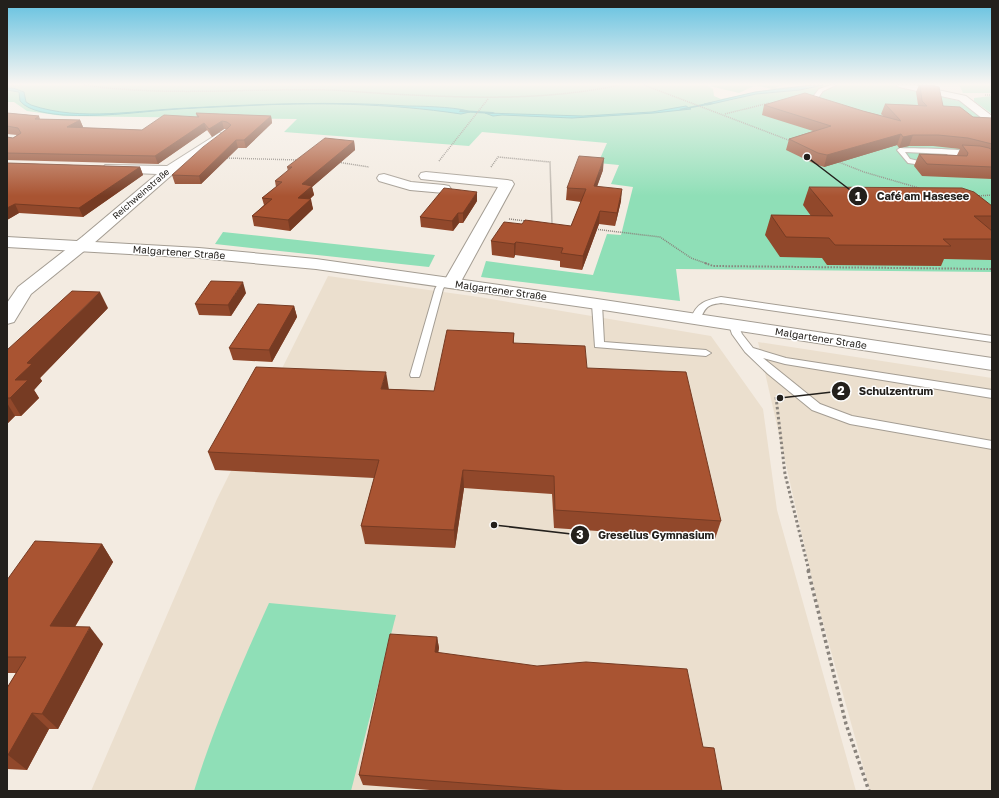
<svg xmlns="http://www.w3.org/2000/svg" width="999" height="798" font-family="'Golos Text',sans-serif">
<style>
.built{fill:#ebdfce}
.green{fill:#8fdfb7}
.water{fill:#3dd4d4;stroke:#359e9d}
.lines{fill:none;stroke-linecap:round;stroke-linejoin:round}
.stream{fill:#359e9d;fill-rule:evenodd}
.lane-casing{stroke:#a49d93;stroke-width:2}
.street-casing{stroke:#a49d93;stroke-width:2}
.secondary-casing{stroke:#a49d93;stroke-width:2}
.path-far3{stroke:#89837c;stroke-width:1.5;stroke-dasharray:1 1;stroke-linecap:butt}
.path-far2{stroke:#89837c;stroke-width:2;stroke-dasharray:1.5 1.5;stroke-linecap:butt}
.path-far1{stroke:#89837c;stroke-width:3;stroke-dasharray:2.5 2.5;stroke-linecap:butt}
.path{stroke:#89837c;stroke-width:3.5;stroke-dasharray:3 3;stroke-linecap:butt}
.lane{fill:#fff;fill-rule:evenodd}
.street{fill:#fff;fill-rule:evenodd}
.secondary{fill:#fff;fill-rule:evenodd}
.wall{fill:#91482b}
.shaded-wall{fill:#763b23}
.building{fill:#a95432;stroke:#763b23}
.labels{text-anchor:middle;stroke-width:3;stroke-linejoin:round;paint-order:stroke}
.far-street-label{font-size:9px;fill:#23201c;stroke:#fff}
.street-label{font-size:10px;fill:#23201c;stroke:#fff}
.leader{fill:none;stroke:#23201c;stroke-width:1.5}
.callout-dot{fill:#23201c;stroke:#fff;stroke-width:1.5}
.mark-label{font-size:12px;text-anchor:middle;font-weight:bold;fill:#fff}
.callout-label{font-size:11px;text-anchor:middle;font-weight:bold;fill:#23201c;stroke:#fff;stroke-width:3;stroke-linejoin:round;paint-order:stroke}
</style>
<rect width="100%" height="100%" fill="#f3ebe1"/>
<g class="built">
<polygon points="328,276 479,297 711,336 763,409 777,510 856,791 91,791 217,499"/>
<polygon points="758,342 992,378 992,791 870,791 817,601"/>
</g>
<g class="green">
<polygon points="7,85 707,85 713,89 714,96 721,99 772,89 755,85 783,85 775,88 812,85 755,92 727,101 756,94 800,90 823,85 893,85 963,102 992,124 992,272 676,269 680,301 481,277 486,261 593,275 607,234 621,235 633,187 611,184 619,165 598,163 607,143 482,132 469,146 284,132 297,119 63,116 27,111 14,102 7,102"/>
<polygon points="714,85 747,85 754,86 739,93 709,86"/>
<polygon points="959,85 992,85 992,93 963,93"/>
<polygon points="992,96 992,114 974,101 974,98"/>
<polygon points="223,232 435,255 429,267 215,244"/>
<path d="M 269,603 L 396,615 L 351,791 L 194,791 C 214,726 241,665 269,603 Z"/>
</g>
<g class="water">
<polygon points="812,85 823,85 800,90 756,94 707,105 704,104 755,92"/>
<path d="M 7,88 L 13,88 L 24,92 L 26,102 L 31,105 C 81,122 137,110 188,108 C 261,104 334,101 407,106 C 419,106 461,107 470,112 L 461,114 C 388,103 313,102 240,106 C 215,107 190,108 165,110 C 131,113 98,117 65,115 C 52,114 29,112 20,101 L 19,92 L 7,90 Z"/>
<polygon points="686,106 691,109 654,113 572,118 502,115 493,116 485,113 583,116 652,112"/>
</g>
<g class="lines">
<g class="stream">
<polygon points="712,102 713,104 681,110 679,109"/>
<polygon points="460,110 493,112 495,113 493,114 459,112"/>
</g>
<defs>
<g id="lane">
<polygon points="831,85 836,85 823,91 818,98 828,106 823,107 812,98 819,89"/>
<path d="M 900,148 C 920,149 978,147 992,159 L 992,164 L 984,158 L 976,156 L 954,155 L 962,165 L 959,167 L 954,166 L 954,163 L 947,154 L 905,152 L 910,159 L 932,164 L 929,166 L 908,163 L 897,150 Z"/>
<polygon points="443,279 447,282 443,289 420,375 419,377 411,377 410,375 435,289 440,280"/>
<path d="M 721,297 L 992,336 L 992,342 L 721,303 C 705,305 706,308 699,321 L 693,321 L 691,319 C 696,303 706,300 721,297 Z"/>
<polygon points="597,301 602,304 604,342 706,350 711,353 706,356 595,347 592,304"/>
<polygon points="734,322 737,323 742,334 753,348 786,358 992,390 992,398 785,364 763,358 820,404 852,416 992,441 992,449 850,424 812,410 768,374 745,352 732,334 729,325"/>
</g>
<g id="street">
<polygon points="897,85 914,85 966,96 992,116 992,124 988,123 959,100 899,87"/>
<polygon points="219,133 223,134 225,137 223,140 196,160 174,173 94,243 31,294 14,322 7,324 7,303 18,287 82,237 157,174 110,172 103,168 105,165 167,166"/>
<polygon points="426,172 507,180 512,181 514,184 458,287 452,288 446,287 443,283 498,187 421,179 419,176 421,173"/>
<polygon points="384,174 411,182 444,185 449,186 451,189 449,192 444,193 410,190 379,181 377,178 379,175"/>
</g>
<polygon id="secondary" points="7,237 199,248 316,259 597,299 992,358 992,370 597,309 316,269 199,258 7,247"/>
</defs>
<use href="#lane" class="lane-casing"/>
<use href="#street" class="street-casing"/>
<use href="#secondary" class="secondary-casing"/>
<g class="path-far3">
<path d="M 84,85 C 167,97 248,88 331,90 C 351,91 371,93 392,94 C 469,98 544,101 620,85"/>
<polyline points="644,85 791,141"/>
<polyline points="7,86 22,85"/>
<polyline points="985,95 992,95"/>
<polyline points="725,114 769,103"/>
<polyline points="225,158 298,160"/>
<polyline points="439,161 488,99"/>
<polyline points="836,161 864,172 919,188"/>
<polyline points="337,162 369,167"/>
<polyline points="491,167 498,157 550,162 552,224"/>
<polyline points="977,196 992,195"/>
<polyline points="509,219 526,221"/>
<polyline points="594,229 660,237 691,258 708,264"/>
</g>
<polyline class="path-far2" points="705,263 713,266 992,269"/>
<polyline class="path-far1" points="776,397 785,474 809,571"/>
<polyline class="path" points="808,570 846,724 869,791"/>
<use href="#lane" class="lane"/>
<use href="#street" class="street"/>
<use href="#secondary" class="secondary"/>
</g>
<g class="wall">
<polygon points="919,85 935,85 935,86 943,106 973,117 992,118 992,179 922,176 914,166 919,154 957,155 960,149 933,146 909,146 899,148 897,145 824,167 815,164 786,150 789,139 813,131 762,115 764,105 863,111 883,116 881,114 885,104 918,105 916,92"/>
<polygon points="7,113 39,116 40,119 80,120 83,127 82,128 142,130 197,117 196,113 271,116 272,123 246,148 238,148 201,184 175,184 172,175 227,129 224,129 212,137 207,130 158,164 7,160 7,137 13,138 17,135 7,134"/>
<polygon points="354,141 355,150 312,187 314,195 310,199 313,209 290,231 254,226 252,216 264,205 262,198 276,187 275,181 288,171 287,167"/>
<polygon points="7,163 140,167 143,175 83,217 19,213 7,220"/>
<polygon points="603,170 597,186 621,201 615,226 599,224 582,270 560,267 560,261 515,255 514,258 492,255 491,241 522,224 571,226 581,202 566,200 567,188"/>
<polygon points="809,187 992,206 992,259 991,260 944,259 941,266 827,265 822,258 780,257 765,235 771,215 811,216 803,205"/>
<polygon points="477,201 463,223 459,223 453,231 421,227 420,217"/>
<polygon points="246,293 231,316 199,315 195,304"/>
<polygon points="294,306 297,317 272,362 233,360 229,348"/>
<polygon points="108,308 40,378 42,381 34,390 39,398 21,416 15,416 7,424 7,350"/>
<polygon points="514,333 514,343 587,368 721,521 715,539 554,528 552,494 464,488 455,548 365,544 361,526 374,478 215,470 208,452 389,389 434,391"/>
<polygon points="102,544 113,562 75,627 103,644 58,729 49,729 27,770 7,769 7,688 16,673 7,673 7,580"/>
<polygon points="437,637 439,648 438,653 703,747 722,791 443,791 363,785 359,775"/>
</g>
<g class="shaded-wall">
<polygon points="271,116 272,123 246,148 244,140"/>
<polygon points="80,120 83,127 70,135 67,127"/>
<polygon points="222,121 224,129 212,137 209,129"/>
<polygon points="204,123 207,130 158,164 155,156"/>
<polygon points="901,134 897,145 824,167 827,155"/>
<polygon points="913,135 909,146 899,148 903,137"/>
<polygon points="236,140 238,148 201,184 199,176"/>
<polygon points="354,141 355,150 312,187 314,195 300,208 298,198 302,184"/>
<polygon points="604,158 603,170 593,198 594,186"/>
<polygon points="140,167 143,175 83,217 79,208"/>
<polygon points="622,189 621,201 615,226 617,213"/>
<polygon points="477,192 477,201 463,223 463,213"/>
<polygon points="311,199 313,209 290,231 288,220"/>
<polygon points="15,204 19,213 7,220 7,208"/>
<polygon points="600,211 599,224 582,270 583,256"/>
<polygon points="458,213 459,223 453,231 452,221"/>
<polygon points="516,242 515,255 514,258 514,244"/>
<polygon points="243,282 246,293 231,316 228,305"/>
<polygon points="100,292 108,308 40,378 42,381 34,390 39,398 21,416 10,398 15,380 27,363"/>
<polygon points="294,306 297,317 272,362 269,350"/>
<polygon points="386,372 389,390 381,389"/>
<polygon points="7,403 15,416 7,424"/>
<polygon points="463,470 464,488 455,548 454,530"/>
<polygon points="102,544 113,562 65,643 50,626"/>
<polygon points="90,627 103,644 58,729 42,714"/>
<polygon points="437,637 439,648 436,664 435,652"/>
<polygon points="32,713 49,729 27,770 8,755"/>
</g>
<g class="building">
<polygon points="920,85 928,85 939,87 943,106 960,107 973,117 992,118 992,144 968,138 938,135 913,135 903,137 901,134 827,155 818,153 789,139 831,126 764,105 805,93 863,111 901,121 885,104 927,106 922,101"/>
<polygon points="7,113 39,116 35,119 80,120 67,127 142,130 164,115 199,117 196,113 271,116 244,140 236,140 199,176 172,175 203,147 228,128 231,125 227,122 222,121 209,129 204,123 155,156 7,153 7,137 13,138 21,133 18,128 7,126"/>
<polygon points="325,138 354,141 302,184 312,186 298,198 311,199 288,220 252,216 272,199 262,198 282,182 275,181 292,167 287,167"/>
<polygon points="962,145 980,146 989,148 992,150 992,167 927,164 919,154 967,156 968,153"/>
<polygon points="579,156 604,158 594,186 622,189 617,213 600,211 583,256 561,253 563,248 516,242 514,244 491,241 504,222 522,224 525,220 571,226 586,189 567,188"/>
<polygon points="7,163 140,167 79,208 15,204 7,208"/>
<polygon points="809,187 962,188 974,192 992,206 992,216 974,216 992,231 992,239 943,239 951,246 835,245 829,238 786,237 771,215 833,216"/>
<polygon points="444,188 477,192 463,213 458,213 452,221 420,217"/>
<polygon points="211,281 243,282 228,305 195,304"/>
<polygon points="72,291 100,292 27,363 32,364 15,380 28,380 10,398 7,398 7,350"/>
<polygon points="258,304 294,306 269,350 229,348"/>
<polygon points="447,330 514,333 513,343 585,346 587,368 686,372 721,521 555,510 554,476 463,470 454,530 361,526 379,460 208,452 256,367 386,372 381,389 434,391"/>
<polygon points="35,541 102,544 50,626 90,627 42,714 32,713 8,755 7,755 7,688 26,657 7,657 7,580"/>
<polygon points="390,634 437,637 435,652 537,666 586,662 687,669 703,747 714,748 722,791 570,791 359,775"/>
</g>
<linearGradient id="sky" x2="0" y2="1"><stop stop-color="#63c1e0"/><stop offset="0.43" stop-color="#faf6f2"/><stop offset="1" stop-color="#faf6f2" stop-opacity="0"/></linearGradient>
<rect width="999" height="196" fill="url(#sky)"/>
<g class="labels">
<g class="far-street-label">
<text transform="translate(141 194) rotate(-41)" y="3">Reichweinstraße</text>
</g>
<g class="street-label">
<text transform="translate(179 252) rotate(4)" y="4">Malgartener Straße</text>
<text transform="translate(501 290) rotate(8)" y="4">Malgartener Straße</text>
<text transform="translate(821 338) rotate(9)" y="4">Malgartener Straße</text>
</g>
</g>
<path class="leader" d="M807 157L858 196M780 398L841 391M494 525L580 535"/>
<g class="callout-dot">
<circle cx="807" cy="157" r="4"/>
<circle cx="780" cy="398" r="4"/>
<circle cx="494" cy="525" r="4"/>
<circle cx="858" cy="196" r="10"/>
<circle cx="841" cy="391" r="10"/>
<circle cx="580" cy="535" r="10"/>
</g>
<g class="mark-label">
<text x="858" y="201">1</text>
<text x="841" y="395">2</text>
<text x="580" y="539">3</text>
</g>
<g class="callout-label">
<text x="923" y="200">Café am Hasesee</text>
<text x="896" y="395">Schulzentrum</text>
<text x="656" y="539">Greselius Gymnasium</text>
</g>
<rect width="999" height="798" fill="none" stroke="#23201c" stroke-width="16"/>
</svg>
